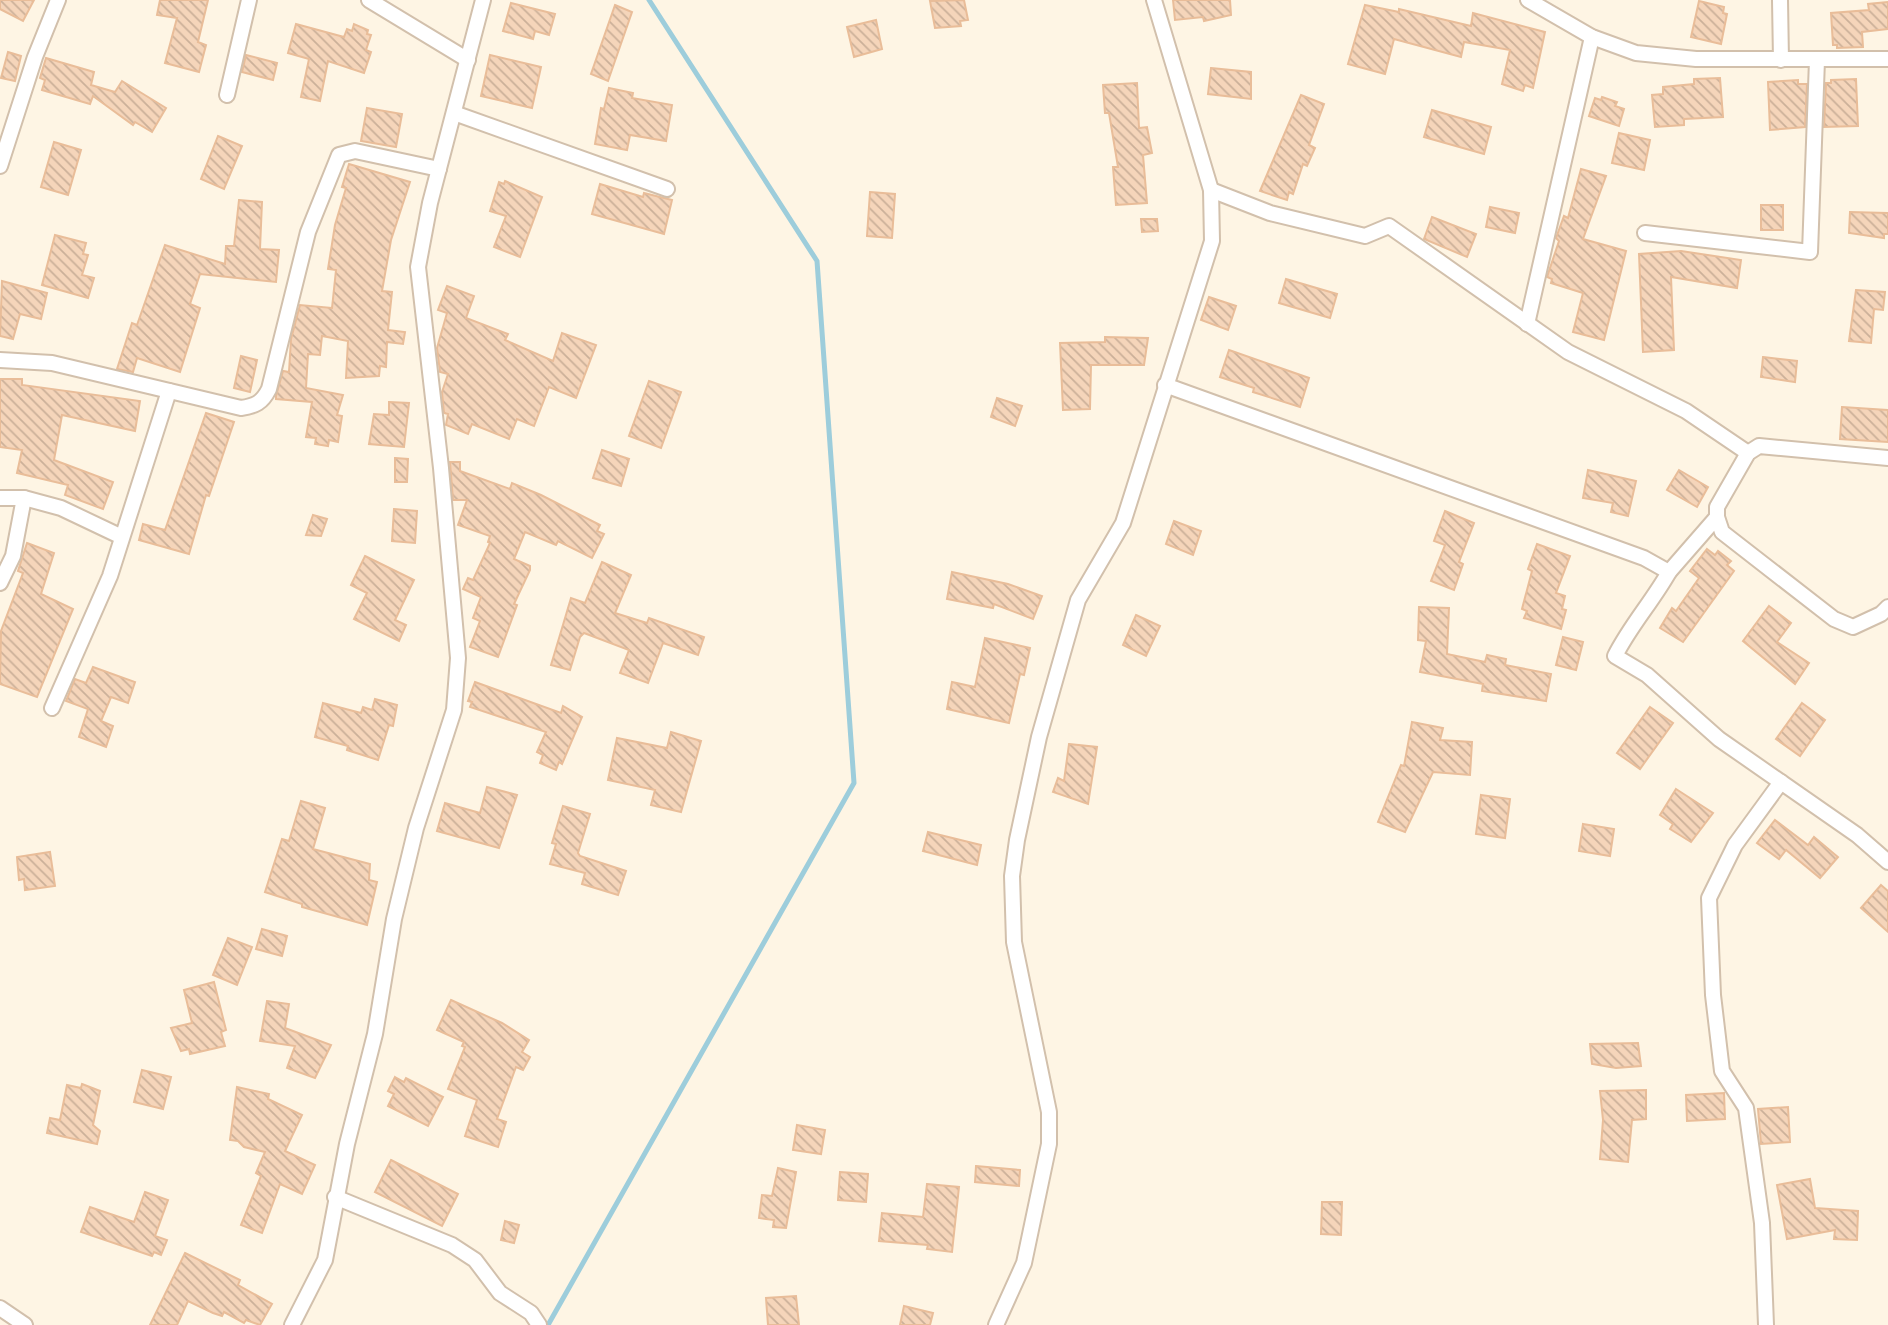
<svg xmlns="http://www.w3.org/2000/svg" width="1888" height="1325" font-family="Helvetica,sans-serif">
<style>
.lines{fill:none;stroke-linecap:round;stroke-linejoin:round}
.stream{stroke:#9dcddb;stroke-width:5}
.building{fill:url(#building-back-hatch);stroke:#e9bd99;stroke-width:2}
.street-casing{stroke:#d2c0ac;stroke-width:18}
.street{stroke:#fff;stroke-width:14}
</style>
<defs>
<pattern id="building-back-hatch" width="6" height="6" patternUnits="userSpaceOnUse" patternTransform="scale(1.75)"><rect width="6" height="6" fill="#f5d5ba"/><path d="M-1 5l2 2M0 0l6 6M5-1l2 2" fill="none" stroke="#cbb099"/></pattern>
</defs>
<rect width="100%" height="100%" fill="#fef5e4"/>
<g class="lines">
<polyline class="stream" points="548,1325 854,783 817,261 649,0"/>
</g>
<g class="building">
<polygon points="0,0 34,0 23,21 0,9"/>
<polygon points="160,0 208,0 198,42 206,45 199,72 165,63 177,18 157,15"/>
<polygon points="964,0 968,20 960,21 961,26 935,28 930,1"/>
<polygon points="1173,0 1230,0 1231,15 1204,21 1203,17 1175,20"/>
<polygon points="1699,1 1724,7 1723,13 1727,14 1721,44 1691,37"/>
<polygon points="1888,2 1888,29 1862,32 1863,47 1837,48 1837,45 1833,45 1831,13 1869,10 1868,4"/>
<polygon points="511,3 555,14 549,35 535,31 533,39 503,31"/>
<polygon points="615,5 632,12 608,81 591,74"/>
<polygon points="1365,5 1399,12 1399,9 1471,26 1473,13 1545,32 1533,88 1525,85 1523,91 1502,84 1510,50 1464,42 1461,57 1394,39 1385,74 1348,64"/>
<polygon points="876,20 882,49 854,57 847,27"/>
<polygon points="296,24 344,37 347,29 352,31 354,24 368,30 367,34 371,35 366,50 371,52 364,73 328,61 320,101 301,97 309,59 288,53"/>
<polygon points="8,52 21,56 15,81 1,78"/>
<polygon points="246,55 277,63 273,80 242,72"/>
<polygon points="490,55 541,67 532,108 481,96"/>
<polygon points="46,58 94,72 91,85 115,92 122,81 166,108 152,132 135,122 133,125 93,96 90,104 42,90 45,80 40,78"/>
<polygon points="1211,68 1251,72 1251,99 1208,94"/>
<polygon points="1720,78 1723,117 1684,119 1684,125 1655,127 1652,95 1663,94 1663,87 1694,84 1694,79"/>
<polygon points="1856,79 1858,126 1824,127 1826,83 1831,83 1831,80"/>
<polygon points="1798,80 1798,84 1807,84 1805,127 1770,130 1768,82"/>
<polygon points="1137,83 1139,128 1147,127 1152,153 1143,155 1147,203 1116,205 1113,167 1118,167 1109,113 1105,113 1103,85"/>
<polygon points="609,88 633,93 632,98 672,105 666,141 630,135 627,150 595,144 601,108 604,109"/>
<polygon points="1301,95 1324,104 1309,145 1315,148 1307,166 1303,164 1293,194 1289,192 1287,200 1260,191"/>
<polygon points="1602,97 1617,102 1615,106 1624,109 1619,126 1589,116 1595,98 1601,100"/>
<polygon points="367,108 402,114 396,147 361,141"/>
<polygon points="1432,110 1491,127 1484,154 1424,137"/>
<polygon points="1619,133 1650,140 1644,170 1612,163"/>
<polygon points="218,136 242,146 224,189 201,179"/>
<polygon points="54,142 81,150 68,195 41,187"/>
<polygon points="349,164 410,182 391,240 382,291 392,292 388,330 405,332 403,344 387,342 386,367 380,366 379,376 346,378 348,341 322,336 320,355 308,354 306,388 343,395 337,415 342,416 338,442 329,440 328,446 315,444 316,438 306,437 312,402 276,399 276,396 283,371 289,372 291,339 300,305 332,308 336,270 328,269 335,225 346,188 342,187"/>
<polygon points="1581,169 1606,176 1583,239 1626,251 1604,340 1573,332 1583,293 1551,283 1552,279 1547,277 1559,241 1556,238 1564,216 1568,218"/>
<polygon points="505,181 542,197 520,257 494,247 506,216 490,211 499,182 504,184"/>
<polygon points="600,184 643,197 644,193 672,200 664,234 592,214"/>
<polygon points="870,192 895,194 892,238 867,236"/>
<polygon points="239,200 262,202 260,249 279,250 276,282 200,274 190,304 200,308 180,372 137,358 133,372 117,369 132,323 137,325 165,245 225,264 226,246 234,246"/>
<rect x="1761" y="205" width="22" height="25"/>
<polygon points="1490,207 1519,213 1515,233 1486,227"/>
<polygon points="1850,212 1888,213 1888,234 1884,234 1884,238 1849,233"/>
<polygon points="1432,217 1476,234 1467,257 1424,239"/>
<polygon points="1141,219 1157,219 1158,231 1142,232"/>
<polygon points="55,235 86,243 83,254 88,255 82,275 94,278 88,298 42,285"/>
<polygon points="1681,251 1741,260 1737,288 1671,277 1674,350 1643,352 1639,254"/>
<polygon points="1286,279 1337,294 1330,318 1279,303"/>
<polygon points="2,281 47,293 41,319 20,314 13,339 0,336"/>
<polygon points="447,286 474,296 466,318 508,334 505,340 553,361 562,333 596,345 576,398 549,387 534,426 517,419 509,439 472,424 468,434 446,425 448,414 444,413 442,392 448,374 440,372 437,348 447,313 438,310"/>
<polygon points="1856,290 1885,292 1883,310 1874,309 1871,343 1849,341"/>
<polygon points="1209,297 1236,306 1228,330 1201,320"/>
<polygon points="1105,337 1148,338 1144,365 1091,365 1090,409 1063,410 1060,343 1105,342"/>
<polygon points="1229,350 1309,378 1300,407 1253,392 1254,388 1220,377"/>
<polygon points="241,356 257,360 250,392 234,388"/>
<polygon points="1763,357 1797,361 1795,382 1761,377"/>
<polygon points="0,379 22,379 22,385 140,401 135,431 62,415 54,460 113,482 103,509 65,495 68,485 17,473 22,450 0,447"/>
<polygon points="649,381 681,392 661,448 629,436"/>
<polygon points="997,398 1022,406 1015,426 991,417"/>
<polygon points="389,402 409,403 404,447 369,444 374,414 389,415"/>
<polygon points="1842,407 1888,410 1888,442 1840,439"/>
<polygon points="206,413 234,422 209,496 206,495 189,554 139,540 143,524 165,530"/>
<polygon points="602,450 629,459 621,486 593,478"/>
<polygon points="395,458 408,459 407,482 395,482"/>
<polygon points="450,462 460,462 460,471 510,489 512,483 541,495 600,525 597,531 604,534 592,558 558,541 556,545 525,532 514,559 530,566 530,570 514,604 517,605 498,657 470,647 480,621 473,618 481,597 463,589 468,578 473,580 490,543 488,542 490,536 458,525 467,500 453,500"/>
<polygon points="1588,470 1636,481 1628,516 1611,512 1613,503 1583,498"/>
<polygon points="1679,470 1708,487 1697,507 1667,490"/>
<polygon points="394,509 417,511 415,543 392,541"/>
<polygon points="1445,511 1474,523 1459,562 1463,564 1454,590 1431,581 1445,545 1434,541"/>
<polygon points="313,515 327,519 321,536 306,535"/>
<polygon points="1174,521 1201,531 1193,555 1166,544"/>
<polygon points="27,543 54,553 41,594 73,609 37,697 0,684 1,631 23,573 18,571"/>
<polygon points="1537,544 1570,556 1556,593 1565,596 1562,609 1566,610 1561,629 1524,618 1527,611 1522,609 1532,571 1528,569"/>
<polygon points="1707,549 1715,555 1718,551 1731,561 1727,565 1734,571 1683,642 1660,628 1672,608 1676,611 1699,578 1690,571"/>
<polygon points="365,556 414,580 395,620 406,625 399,641 354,619 367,593 351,585"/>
<polygon points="602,562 631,575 615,613 647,623 649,618 704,637 698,655 663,643 648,683 620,673 629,650 584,633 580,637 570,670 551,665 571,598 585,603"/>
<polygon points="952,572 1008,584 1042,596 1033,619 994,604 993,608 947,599"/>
<polygon points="1769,606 1791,623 1777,642 1809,663 1795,684 1743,641"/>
<polygon points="1419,607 1449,608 1447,654 1485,662 1487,655 1506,659 1505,665 1551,674 1546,701 1482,691 1483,684 1420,672 1426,641 1418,640"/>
<polygon points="1136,615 1160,626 1146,656 1123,645"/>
<polygon points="1563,637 1583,642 1576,670 1556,665"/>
<polygon points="985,638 1030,648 1024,675 1020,674 1009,723 947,709 952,682 975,687"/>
<polygon points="93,667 135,682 128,703 111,697 101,721 113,726 106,747 79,737 88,709 66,701 75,679 86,683"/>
<polygon points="475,682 561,713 563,706 582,717 562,764 559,762 556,770 540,763 543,755 537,752 546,732 470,707 472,702 468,701"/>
<polygon points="375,699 397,705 393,726 389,725 378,760 347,750 348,746 315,737 323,703 361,713 363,707 372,710"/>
<polygon points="1802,703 1825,720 1800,756 1776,739"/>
<polygon points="1650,707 1673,723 1640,769 1617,753"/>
<polygon points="1412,722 1443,728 1440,740 1472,742 1470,775 1433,772 1405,832 1378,822 1401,765 1404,766"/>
<polygon points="671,732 701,741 681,812 651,805 655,790 608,780 617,738 667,748"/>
<polygon points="1069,744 1097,747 1088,804 1053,792 1058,778 1064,781"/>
<polygon points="487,787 517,795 499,848 437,831 445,803 480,813"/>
<polygon points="1676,789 1713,813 1691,842 1670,829 1673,824 1660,815"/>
<polygon points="1481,795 1510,799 1505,838 1476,834"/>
<polygon points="301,801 325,808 313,849 370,864 369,880 377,882 367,925 302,907 302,904 265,892 282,839 289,841"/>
<polygon points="563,806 590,814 578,853 580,856 626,871 618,895 582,884 585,873 550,864 556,844 552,843"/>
<polygon points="1775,820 1808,845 1814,837 1838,857 1820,878 1786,850 1779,859 1757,843"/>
<polygon points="1583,824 1614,829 1610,856 1579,851"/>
<polygon points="928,832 981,845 977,865 923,851"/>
<polygon points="50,852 55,886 25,890 24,879 19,880 17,857"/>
<polygon points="1881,885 1888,891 1888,932 1861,908"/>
<polygon points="262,929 287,936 282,956 256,949"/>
<polygon points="228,938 252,947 237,985 213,975"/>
<polygon points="214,982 226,1030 221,1032 225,1046 190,1054 189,1049 181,1051 171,1028 192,1023 184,990"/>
<polygon points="451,1000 502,1023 529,1040 522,1052 530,1057 523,1070 516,1067 497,1119 506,1122 498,1147 465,1136 477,1100 448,1089 465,1047 462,1046 464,1042 437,1030"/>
<polygon points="267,1001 289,1004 285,1028 331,1045 315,1078 287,1068 295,1046 260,1041"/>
<polygon points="1638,1043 1641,1066 1616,1068 1592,1064 1590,1044"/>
<polygon points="142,1070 171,1077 163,1109 134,1102"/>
<polygon points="395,1077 404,1082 406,1078 443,1097 428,1126 388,1106 394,1094 388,1091"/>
<polygon points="82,1084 100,1091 93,1125 100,1131 97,1144 47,1133 50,1118 60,1120 67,1085 81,1088"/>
<polygon points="237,1087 269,1094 268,1099 302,1115 285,1151 315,1165 302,1194 280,1184 262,1233 241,1225 261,1176 256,1173 265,1152 244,1147 238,1141 230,1140"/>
<polygon points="1646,1090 1646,1119 1632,1120 1628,1162 1600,1159 1603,1120 1600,1091"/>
<polygon points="1724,1093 1725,1119 1687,1121 1686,1095"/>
<polygon points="1788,1107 1790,1142 1761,1144 1758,1109"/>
<polygon points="797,1125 825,1130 821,1154 793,1150"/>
<polygon points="391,1160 458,1194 442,1226 375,1192"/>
<polygon points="976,1166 1020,1170 1019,1186 975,1182"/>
<polygon points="778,1168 796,1172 786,1228 773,1227 774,1220 759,1218 762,1195 772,1196"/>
<polygon points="840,1172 868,1174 866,1202 838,1200"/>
<polygon points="1810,1179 1815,1208 1858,1211 1857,1240 1834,1239 1835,1230 1787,1239 1777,1185"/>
<polygon points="927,1184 959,1187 952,1252 927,1249 928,1245 879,1241 882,1213 923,1217"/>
<polygon points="145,1192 168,1200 155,1236 167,1240 161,1255 154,1252 152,1256 81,1232 90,1207 134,1222"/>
<polygon points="1322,1202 1342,1202 1341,1235 1321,1234"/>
<polygon points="505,1221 519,1225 514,1243 501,1240"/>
<polygon points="185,1253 240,1280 238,1285 272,1304 260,1325 246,1320 244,1323 224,1312 222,1316 213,1313 188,1301 177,1325 150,1325"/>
<polygon points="796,1296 799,1325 768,1325 766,1298"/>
<polygon points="904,1306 933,1313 930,1325 900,1325"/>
</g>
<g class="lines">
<defs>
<g id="street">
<polyline points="369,0 468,60"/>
<polyline points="1528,0 1592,37 1636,53 1696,59 1888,59"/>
<polyline points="1780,0 1781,60"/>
<polyline points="227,95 249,0"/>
<polyline points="454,113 667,189"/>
<polyline points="0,166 35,57 58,0"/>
<polyline points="1211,190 1270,213 1365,236 1389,226 1568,352 1686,411 1748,453"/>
<polyline points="1645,233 1810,252 1817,60"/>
<polyline points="1527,324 1592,37"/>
<path d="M 0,360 L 52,363 L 241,408 C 255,406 262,403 269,389 L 308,232 L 339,155 L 355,151 L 439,169"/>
<polyline points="1165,385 1644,558 1669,572 1717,517"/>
<polyline points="1888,458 1759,446 1748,453 1717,507 1717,517 1722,532 1834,619 1853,627 1881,614 1888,607"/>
<polyline points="0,498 24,498 13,556 0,583"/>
<polyline points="24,498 61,508 122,537"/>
<path d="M 1669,572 C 1652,602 1630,626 1615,656 L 1647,675 L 1719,739 L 1857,835 L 1888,862"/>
<polyline points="52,708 110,576 169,391"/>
<polyline points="335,1197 452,1245 475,1260 500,1293 531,1313 539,1325"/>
<polyline points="0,1308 25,1325"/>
<polyline points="292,1325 325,1260 347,1144 375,1034 394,919 416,828 454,710 458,658 441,468 418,267 430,203 483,0"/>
<polyline points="996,1325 1024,1263 1049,1144 1049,1112 1014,942 1012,876 1017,840 1039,737 1078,600 1123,523 1212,241 1211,190 1154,0"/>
<polyline points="1766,1325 1762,1223 1746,1108 1722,1071 1713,995 1709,898 1735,845 1781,782"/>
</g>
</defs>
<use href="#street" class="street-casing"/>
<use href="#street" class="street"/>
</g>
</svg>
